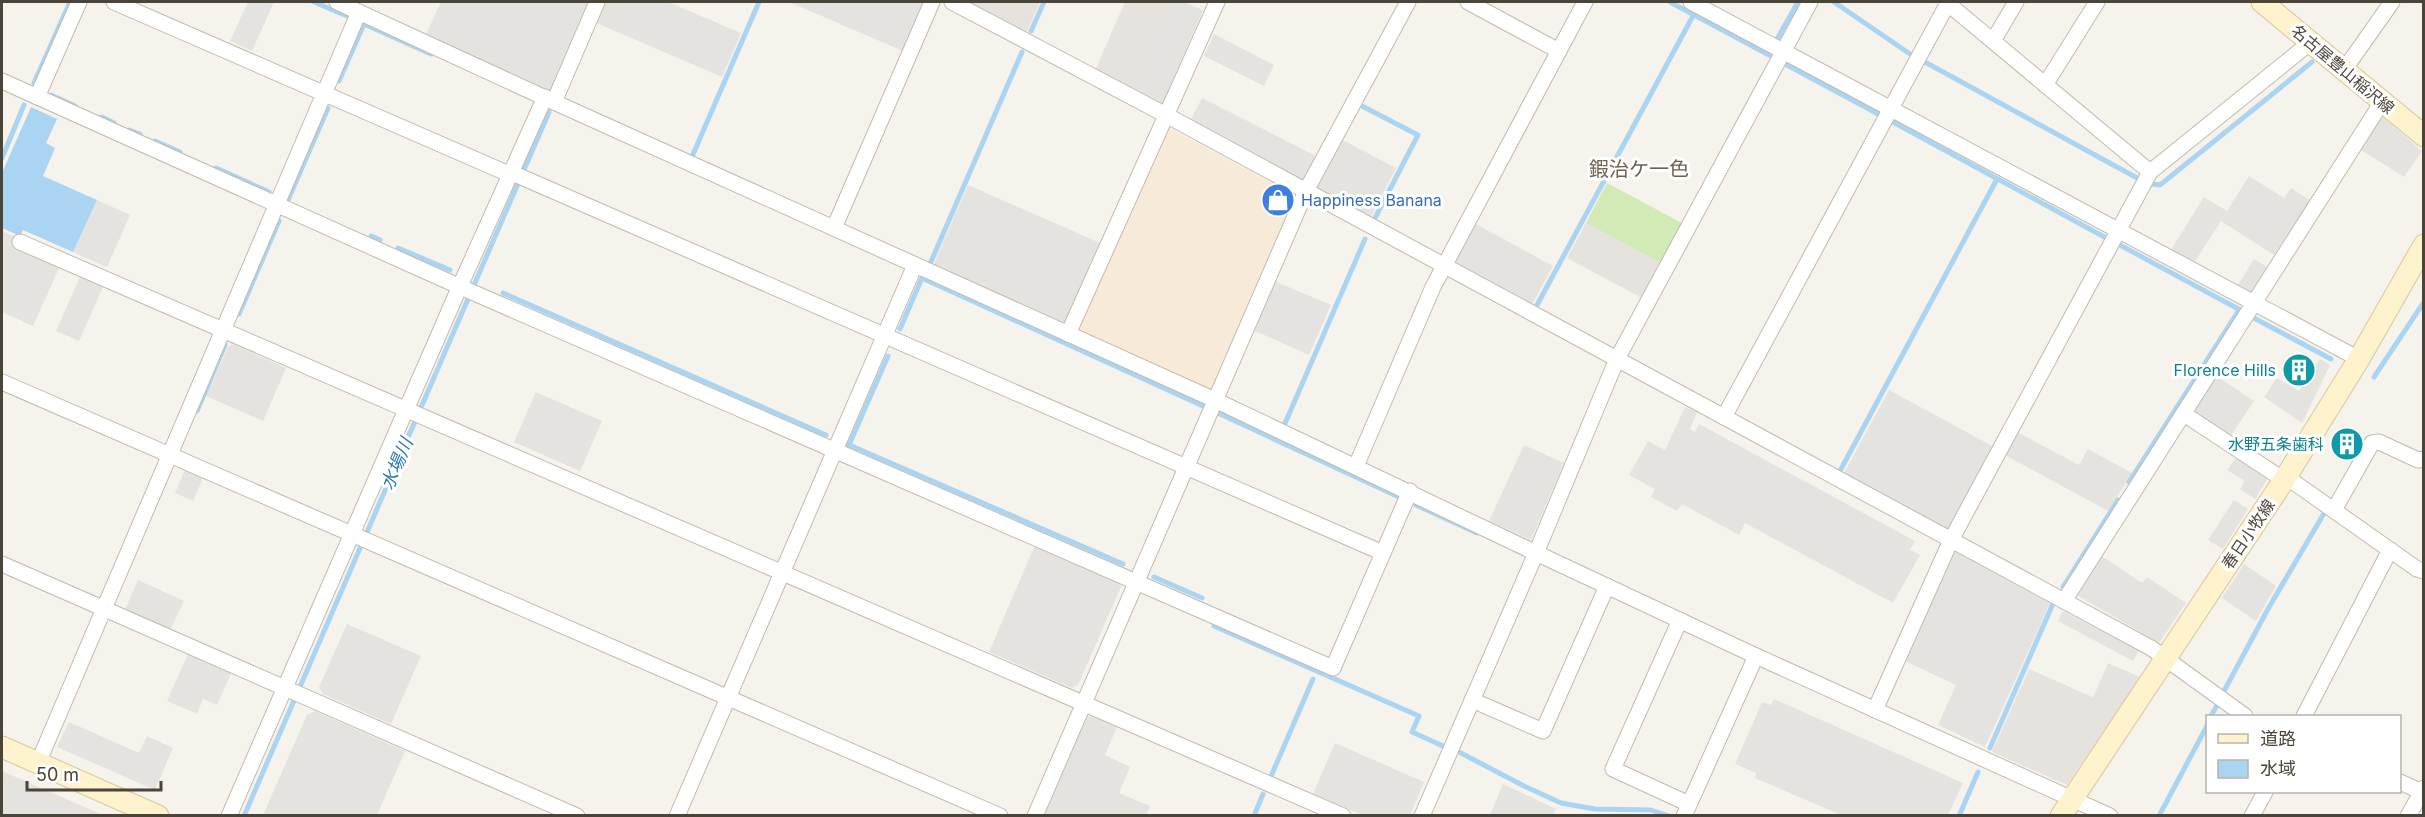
<svg xmlns="http://www.w3.org/2000/svg" width="2425" height="817" font-family="Inter,'Noto Sans JP',sans-serif">
<style>
.commercial{fill:#f7ead8}
.industrial{fill:#e6e2dd}
.green{fill:#d2eab5}
.parking{fill:#e5e3e0}
.water{fill:#a9d4f2}
.lines{fill:none;stroke-linecap:round;stroke-linejoin:round}
.stream{stroke:#a9d4f2;stroke-width:5}
.street-casing{stroke:#c2bbae;stroke-width:17}
.secondary-casing{stroke:#d6c79b;stroke-width:23}
.street{stroke:#fff;stroke-width:15}
.secondary{stroke:#fff3cd;stroke-width:21}
.labels{text-anchor:middle;stroke-width:6;stroke-linejoin:round;paint-order:stroke}
.street-label{font-size:16px;fill:#4b4439;stroke:#fff}
.shop-label{font-size:16px;fill:#366cbe;stroke:#fff;text-anchor:start}
.culture-label{font-size:16px;fill:#0d838f;stroke:#fff;text-anchor:end}
.water-label{font-size:18px;font-style:italic;fill:#2e7ab2;stroke:#fff}
.quarter-label{font-size:20px;fill:#6e6250;stroke:#fff}
</style>
<rect width="100%" height="100%" fill="#f6f3ec"/>
<polygon class="commercial" points="1171,129 1293,194 1295,201 1211,393 1076,332 1164,131"/>
<g class="industrial">
<polygon points="963,2 1040,2 1025,36"/>
<polygon points="1125,2 1168,2 1129,91 1094,73"/>
<polygon points="1586,223 1661,263 1642,298 1567,258"/>
<polygon points="2029,669 2119,709 2067,785 1992,752"/>
<polygon points="2,771 103,815 2,815"/>
</g>
<polygon class="green" points="1607,183 1682,223 1661,263 1586,223"/>
<g class="parking">
<polygon points="248,2 274,2 252,51 230,41"/>
<polygon points="441,2 591,2 552,93 426,34"/>
<polygon points="603,2 668,2 741,33 722,77 594,22"/>
<polygon points="789,2 926,2 905,52"/>
<polygon points="1168,2 1184,2 1203,10 1161,108 1129,91"/>
<polygon points="1214,34 1274,65 1264,86 1204,56"/>
<polygon points="1202,98 1318,157 1307,178 1299,180 1190,121"/>
<polygon points="2382,116 2422,151 2404,177 2361,150"/>
<polygon points="1339,138 1396,168 1371,217 1317,189 1316,183"/>
<polygon points="2249,176 2284,198 2291,188 2310,200 2274,255 2221,221 2192,266 2169,253 2204,197 2227,211"/>
<polygon points="968,185 1100,243 1064,326 932,268"/>
<polygon points="97,200 130,215 107,267 73,252"/>
<polygon points="1472,222 1553,266 1531,306 1450,263"/>
<polygon points="2,231 19,239 15,248 59,268 33,326 2,312"/>
<polygon points="2254,259 2267,267 2248,297 2235,290"/>
<polygon points="80,277 103,287 79,341 56,331"/>
<polygon points="1272,280 1331,305 1309,355 1251,329"/>
<polygon points="233,344 286,368 263,421 206,396 228,347"/>
<polygon points="2320,359 2330,365 2302,423 2264,397 2277,378 2299,391"/>
<polygon points="2215,375 2254,401 2229,438 2196,417 2193,409"/>
<polygon points="1889,390 1996,448 1951,531 1844,473"/>
<polygon points="536,392 602,421 580,471 514,442"/>
<polygon points="1685,407 1697,412 1690,429 1695,432 1699,424 1915,541 1910,550 1920,555 1893,603 1745,523 1739,535 1682,504 1677,511 1651,497 1655,489 1629,475 1648,441 1665,450"/>
<polygon points="2015,431 2079,465 2088,449 2132,473 2108,511 2003,454"/>
<polygon points="1524,445 1564,463 1531,540 1489,521"/>
<polygon points="2236,458 2268,478 2255,499 2240,489 2245,481 2227,470"/>
<polygon points="185,470 203,478 193,501 175,493"/>
<polygon points="2234,500 2248,509 2223,549 2208,540"/>
<polygon points="1035,545 1118,582 1121,587 1078,685 1072,688 989,652"/>
<polygon points="1957,552 2050,603 1985,747 1938,725 1956,685 1905,661 1951,554"/>
<polygon points="2100,555 2142,583 2147,577 2186,603 2159,643 2075,594"/>
<polygon points="2244,564 2276,586 2256,621 2222,598"/>
<polygon points="138,580 184,601 170,630 125,610"/>
<polygon points="2063,611 2139,651 2133,661 2058,621"/>
<polygon points="347,624 421,656 391,724 323,694 319,687"/>
<polygon points="189,652 232,671 217,705 203,699 197,714 167,701"/>
<polygon points="2108,663 2140,677 2119,709 2093,698"/>
<polygon points="1774,699 1963,783 1948,815 1841,815 1755,778 1756,773 1735,764 1762,702 1771,705"/>
<polygon points="315,711 405,751 377,815 263,815 307,715"/>
<polygon points="1090,716 1117,727 1105,755 1130,767 1119,793 1150,806 1146,815 1042,816 1085,718"/>
<polygon points="69,722 139,753 147,736 173,748 155,790 57,747"/>
<polygon points="1335,743 1424,782 1410,815 1362,815 1313,794"/>
<polygon points="2,780 81,815 2,815"/>
<polygon points="1503,784 1556,809 1553,815 1490,815"/>
</g>
<polygon class="water" points="31,107 57,119 46,143 55,148 43,176 97,200 73,252 23,230 20,236 2,228 2,173"/>
<g class="lines">
<g class="stream">
<polyline points="314,2 347,16"/>
<polyline points="1670,2 1769,55"/>
<polyline points="1834,2 1913,56"/>
<polyline points="1031,31 1044,2"/>
<polyline points="1776,41 1798,2"/>
<polyline points="1923,61 2139,179"/>
<polyline points="1785,64 1880,115"/>
<polyline points="339,81 364,24 431,54"/>
<polyline points="34,83 70,2"/>
<polyline points="51,95 75,106"/>
<polyline points="1360,105 1418,135 1375,218"/>
<polyline points="102,117 114,123"/>
<polyline points="1891,121 2108,239"/>
<polyline points="129,130 140,134"/>
<polyline points="155,141 180,152"/>
<polyline points="2,158 24,105"/>
<polyline points="691,159 759,2"/>
<polyline points="216,168 269,192"/>
<polyline points="2152,184 2160,185 2312,62"/>
<polyline points="288,200 328,108"/>
<polyline points="371,236 380,240"/>
<polyline points="2118,244 2242,311"/>
<polyline points="398,248 450,270"/>
<polyline points="930,264 1022,52"/>
<polyline points="503,293 826,435"/>
<polyline points="1536,307 1694,14"/>
<polyline points="239,314 279,221"/>
<polyline points="2252,317 2331,359"/>
<polyline points="900,329 922,278 1203,406"/>
<polyline points="2374,377 2424,302"/>
<polyline points="197,411 225,345"/>
<polyline points="1218,413 1399,497"/>
<polyline points="1283,428 1365,239"/>
<polyline points="847,444 1123,564"/>
<polyline points="849,445 888,356"/>
<polyline points="1840,471 1997,179"/>
<polyline points="2129,482 2239,310"/>
<polyline points="1416,505 1477,533"/>
<polyline points="1154,577 1202,598"/>
<polyline points="2063,587 2118,500"/>
<polyline points="1214,626 1419,716 1412,732 1445,747"/>
<polyline points="2223,693 2268,609 2323,515"/>
<polyline points="2211,716 2216,707"/>
<polyline points="1990,748 2052,606"/>
<polyline points="1459,752 1524,786 1561,803 1595,809 1651,810 1669,816"/>
<polyline points="1272,774 1313,679"/>
<polyline points="244,816 549,112"/>
<polyline points="1254,816 1263,794"/>
<polyline points="1959,816 1978,772"/>
<polyline points="2159,816 2208,724"/>
</g>
<defs>
<g id="street">
<polyline points="114,2 509,174"/>
<polyline points="337,2 554,102 1215,400 1536,553 1617,359 1810,2"/>
<polyline points="952,2 1166,115 2151,648 2245,716"/>
<polyline points="1468,2 1559,51"/>
<polyline points="1691,2 2359,359"/>
<polyline points="1946,2 2150,172"/>
<polyline points="1993,41 2016,2"/>
<polyline points="2344,70 2392,2"/>
<polyline points="2,81 465,289 1333,668 1410,491"/>
<polyline points="2045,85 2097,2"/>
<polyline points="37,97 79,2"/>
<polyline points="554,102 597,2"/>
<polyline points="510,172 1383,553"/>
<polyline points="834,228 932,2"/>
<polyline points="20,242 1343,816"/>
<polyline points="1068,334 1217,2"/>
<polyline points="2,382 1000,816"/>
<polyline points="2184,414 2284,480"/>
<polyline points="1724,417 1948,3"/>
<polyline points="1356,466 1433,287 1585,2"/>
<polyline points="2285,476 2417,569 2424,571"/>
<polyline points="2334,510 2372,443 2379,442 2418,460 2424,459"/>
<polyline points="2,564 577,816"/>
<polyline points="2064,601 2382,102"/>
<polyline points="1680,620 1613,769 1689,804"/>
<polyline points="1472,700 1543,731 1607,586"/>
<polyline points="1875,710 1951,540 2150,172 2311,42"/>
<polyline points="2304,716 2390,550"/>
<polyline points="38,763 359,12"/>
<polyline points="2400,782 2424,793"/>
<polyline points="229,816 460,286 545,97"/>
<polyline points="677,816 915,265"/>
<polyline points="1035,816 1306,191 1408,2"/>
<polyline points="1422,816 1536,553 1756,656 2110,816"/>
<polyline points="1684,816 1756,656"/>
<polyline points="2252,816 2265,792"/>
<polyline points="2408,816 2424,788"/>
</g>
<g id="secondary">
<polyline points="2262,2 2424,136"/>
<polyline points="2,747 158,816"/>
<polyline points="2061,816 2284,480 2359,359 2424,245"/>
</g>
</defs>
<use href="#street" class="street-casing"/>
<use href="#secondary" class="secondary-casing"/>
<use href="#street" class="street"/>
<use href="#secondary" class="secondary"/>
</g>
<defs>
<symbol id="shop-disc" viewBox="-11 -11 22 22"><circle r="9.5" fill="#3f7fe0" stroke="#fff"/><path d="M-5-2.5h2.3a2.7 3.5 0 0 1 5.4 0H5L5.5 6h-11ZM-1.5-2.5h3a1.5 2.3 0 0 0-3 0Z" fill="#fff"/></symbol>
<symbol id="building-disc" viewBox="-11 -11 22 22"><circle r="9.5" fill="#0f9aa8" stroke="#fff"/><path d="M-4-6H4V6H1V3H-1V6H-4ZM-2.5-4.3h1.7v1.8h-1.7ZM.8-4.3h1.7v1.8H.8ZM-2.5-1h1.7V.8h-1.7ZM.8-1h1.7V.8H.8Z" fill="#fff"/></symbol>
</defs>
<g fill-rule="evenodd">
<use href="#shop-disc" x="1259" y="181" width="38" height="38"/>
<use href="#building-disc" x="2280" y="351" width="38" height="38"/>
<use href="#building-disc" x="2328" y="425" width="38" height="38"/>
</g>
<g class="labels">
<g class="street-label">
<text transform="translate(2343 69) rotate(40)" y="6">名古屋豊山稲沢線</text>
<text transform="translate(2248 534) rotate(-56)" y="6">春日小牧線</text>
</g>
<g class="shop-label">
<text x="1301" y="206">Happiness Banana</text>
</g>
<g class="culture-label">
<text x="2276" y="376">Florence Hills</text>
<text x="2324" y="450">水野五条歯科</text>
</g>
<g class="water-label">
<text transform="translate(397 464) rotate(-67)" y="6">水場川</text>
</g>
<g class="quarter-label">
<text x="1639" y="176">鍜治ケ一色</text>
</g>
</g>
<rect width="2425" height="817" fill="none" stroke="#4b4439" stroke-width="6"/>
<rect x="2206" y="715" width="195" height="78" fill="#ffffff" stroke="#b7b4b0" stroke-width="1.5"/>
<rect x="2218" y="734" width="30" height="9" fill="#fff3cd" stroke="#b7b4b0" stroke-width="1.5"/>
<text x="2260" y="745" font-size="18" fill="#4b4439">道路</text>
<rect x="2218" y="760" width="30" height="18" fill="#a9d4f2" stroke="#b7b4b0" stroke-width="1.5"/>
<text x="2260" y="775" font-size="18" fill="#4b4439">水域</text>
<path d="M27 781v9h134v-9" fill="none" stroke="#4b4439" stroke-width="3"/>
<text x="36" y="781" font-size="18" fill="#4b4439" stroke="#ffffff" stroke-width="4.5" paint-order="stroke">50 m</text>
</svg>
